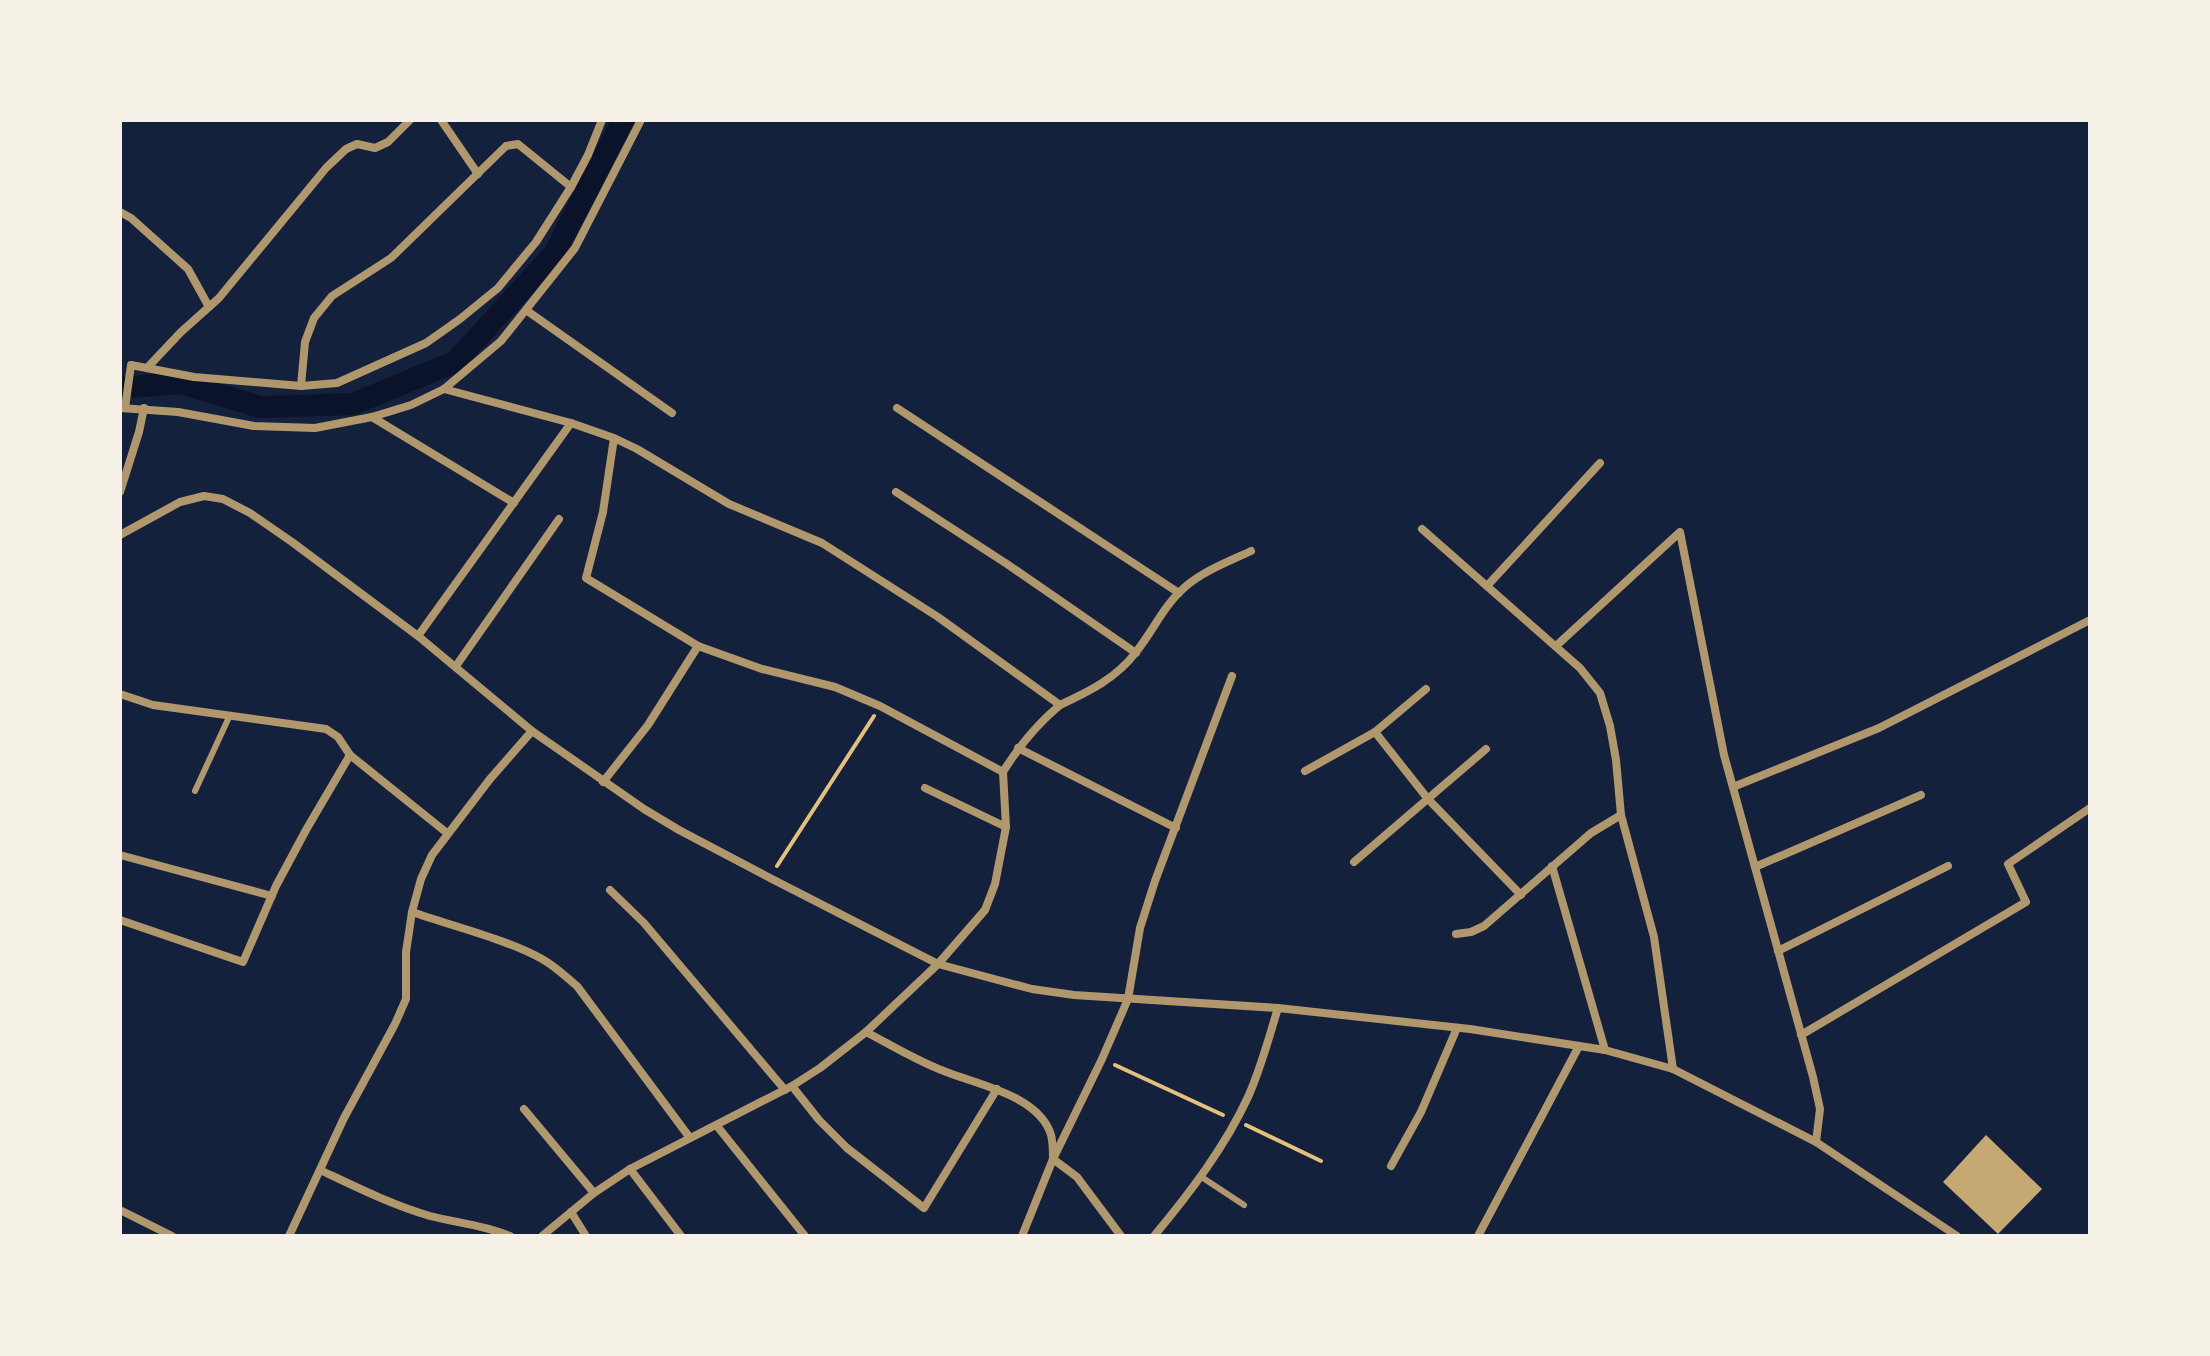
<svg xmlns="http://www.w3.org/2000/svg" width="2210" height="1356" font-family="'PT Sans Narrow',sans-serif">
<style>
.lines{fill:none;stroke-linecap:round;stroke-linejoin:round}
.canal{stroke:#0b132b;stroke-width:22}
.building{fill:#c6a872}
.path{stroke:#e5c07b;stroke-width:4}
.service{stroke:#b1986c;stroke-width:6}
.minor{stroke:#b1986c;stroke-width:8}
</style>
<rect width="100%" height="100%" fill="#14213d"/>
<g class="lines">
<polyline class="canal" points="120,388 181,383 260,407 353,404 455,362 554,254 623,120"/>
</g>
<polygon class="building" points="1986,1135 2042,1189 1998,1234 1943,1182"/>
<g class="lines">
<g class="path">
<polyline points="777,866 874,716"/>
<polyline points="1115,1065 1223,1115"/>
<polyline points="1246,1125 1321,1161"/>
</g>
<g class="service">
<polyline points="195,791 230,715"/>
<polyline points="1200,1176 1244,1205"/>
</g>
<g class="minor">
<polyline points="441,120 478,174"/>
<polyline points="120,212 131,218 188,269 209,307"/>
<polyline points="526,310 672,413"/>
<polyline points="147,368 181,332 219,298 326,168 346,149 357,144 375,148 388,142 410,120"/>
<polyline points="301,386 305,342 314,318 332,296 391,258 506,146 518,144 571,187"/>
<path d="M 444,389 L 571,423 L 614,438 L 637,449 L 729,504 L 822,543 L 938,617 L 1060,705 C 1036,725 1019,746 1003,772 L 880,706 L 835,687 L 762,669 L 698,646 L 586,578 L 603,512 L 614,438"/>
<polyline points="120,408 178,412 254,426 315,428 372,417 411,405 444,389 501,341 575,248 641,120"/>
<polyline points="125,408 131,365 194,377 301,386 337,383 426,343 460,319 498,288 536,242 571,187 588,155 602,120"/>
<polyline points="897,408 1179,593"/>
<polyline points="372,417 514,503"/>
<polyline points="120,492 139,432 144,408"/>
<polyline points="896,492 1007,564 1136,653"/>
<polyline points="1422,529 1580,668 1600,693 1610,726 1616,760 1621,815 1654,937 1673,1069"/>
<polyline points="120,535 180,502 204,496 223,499 250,513 292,542 418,636 532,731 644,809 679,830 770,878 938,964 1032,989 1074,995 1278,1008 1470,1029 1605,1050 1673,1069 1816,1142 1957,1236"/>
<polyline points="1487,586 1600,463"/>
<polyline points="418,636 571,423"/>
<polyline points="1556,646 1680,532 1724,755 1813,1077 1820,1109 1816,1142"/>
<polyline points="456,666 559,519"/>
<polyline points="120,694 153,705 326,729 338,737 350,755 447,833"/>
<path d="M 1060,705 C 1088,692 1117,678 1136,652 C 1153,631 1164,605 1185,587 C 1203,571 1230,561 1251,551"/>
<polyline points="1375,732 1428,799 1521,895"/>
<polyline points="1018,748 1176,828"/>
<polyline points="1305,771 1375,732 1426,689"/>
<polyline points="603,782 648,725 698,646"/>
<polyline points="1733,787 1879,728 2090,620"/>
<polyline points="925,788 1006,827"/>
<polyline points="120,855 272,896"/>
<polyline points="1354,862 1486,749"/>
<polyline points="1552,866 1605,1050"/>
<polyline points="1755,867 1921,795"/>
<polyline points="610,890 644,923 785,1090"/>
<path d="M 412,912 C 452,926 506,939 542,959 C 555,966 566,977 577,986 L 690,1138"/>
<polyline points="120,920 243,962 276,886 306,830 350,755"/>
<polyline points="1456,934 1471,932 1484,926 1591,833 1621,815"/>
<polyline points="1778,951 1948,866"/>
<path d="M 866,1032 C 893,1046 920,1063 949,1073 C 981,1085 1040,1097 1051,1135 C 1053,1142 1053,1151 1053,1159 L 1077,1177 L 1121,1236"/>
<polyline points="1801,1035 2026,902 2008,864 2090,808"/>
<polyline points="792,1086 819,1120 847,1148 924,1208 997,1089"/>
<polyline points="524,1109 594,1193"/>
<polyline points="717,1126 805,1236"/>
<polyline points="1391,1166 1421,1112 1457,1028"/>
<polyline points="630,1169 681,1236"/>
<path d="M 320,1170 C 356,1187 392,1205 430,1216 C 457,1223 484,1225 510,1236"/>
<polyline points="120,1210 172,1236"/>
<polyline points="571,1212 586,1236"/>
<polyline points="289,1236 344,1118 395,1024 406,999 406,952 412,912 421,879 432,855 490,779 532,731"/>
<polyline points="542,1236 594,1193 630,1169 792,1086 820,1068 866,1032 938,964 985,910 995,884 1006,827 1003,772"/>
<polyline points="1022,1236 1053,1159 1102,1059 1128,999 1140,928 1155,881 1232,676"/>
<path d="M 1154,1236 C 1189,1194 1225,1147 1248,1097 C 1261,1068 1269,1037 1278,1008"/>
<polyline points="1478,1236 1579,1046"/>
</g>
</g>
<rect width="2210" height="1356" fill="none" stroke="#f6f1e7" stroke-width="244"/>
</svg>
